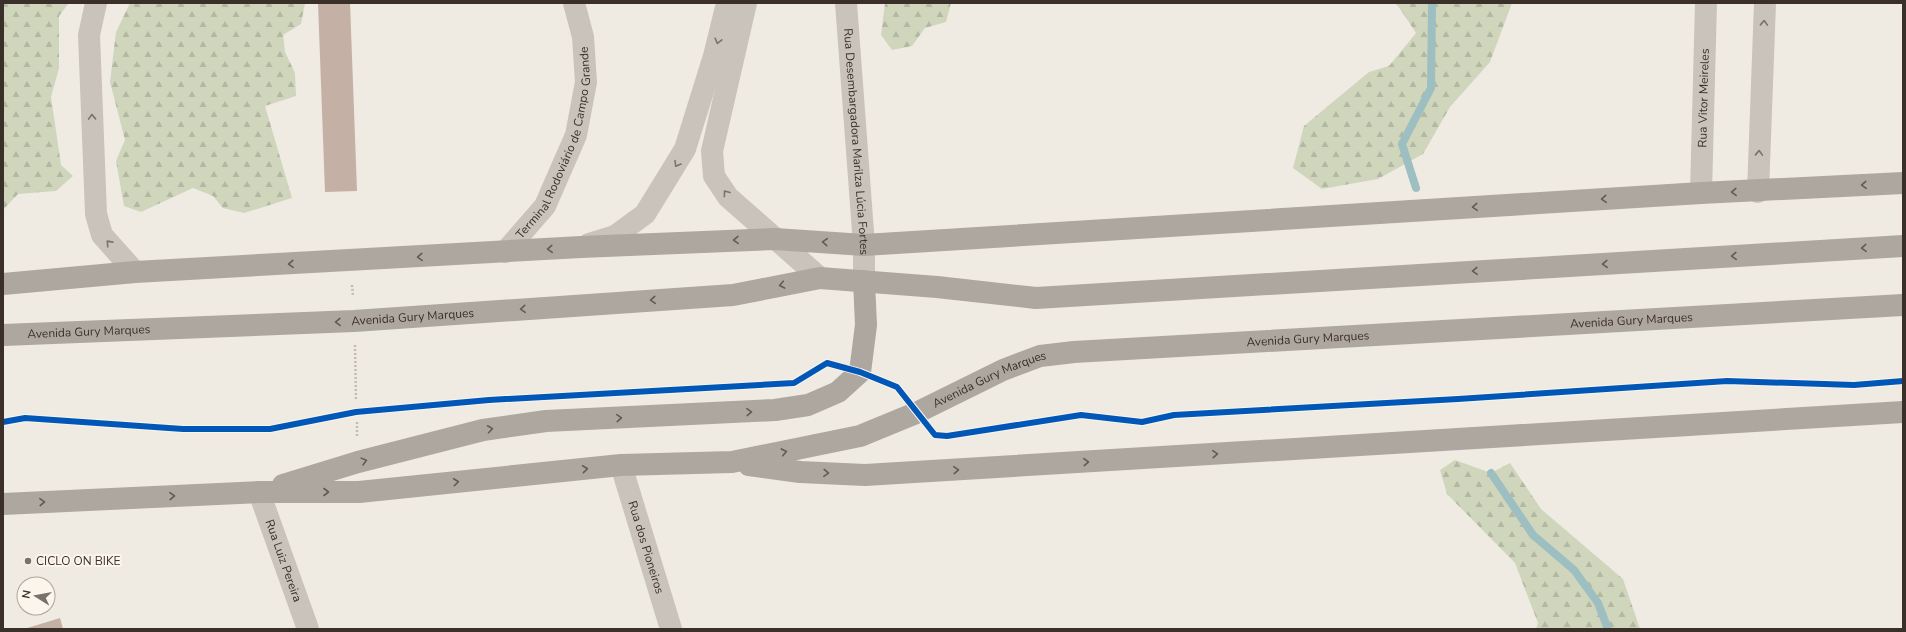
<svg xmlns="http://www.w3.org/2000/svg" width="1906" height="632" font-family="'Nunito Sans',sans-serif">
<style>
.forest{fill:url(#forest-firs)}
.lines{fill:none;stroke-linecap:round;stroke-linejoin:round}
.stream{stroke:#9dbfc2;stroke-width:8}
.building{fill:#c4b0a4}
.path{stroke:#c1bbb4;stroke-width:2.5;stroke-dasharray:2 2;stroke-linecap:butt}
.minor{stroke:#c9c3bb;stroke-width:22}
.major{stroke:#aea7a0;stroke-width:22}
.cycleway-casing{stroke:#fbf5eb;stroke-width:8}
.cycleway{stroke:#0057b8;stroke-width:6}
.oneway{stroke:#7a726b}
.oneway2{stroke:#635a53}
.poi-dot{fill:#79716a;stroke:#fbf5eb;stroke-width:1.5}
.labels{text-anchor:middle;stroke-width:4;stroke-linejoin:round;paint-order:stroke}
.street-label{font-size:12px;fill:#3a3029;stroke:#fbf5eb}
.poi-label{font-size:12px;fill:#3a3029;stroke:#fbf5eb;text-anchor:start}
</style>
<defs>
<pattern id="forest-firs" width="22" height="20" patternUnits="userSpaceOnUse"><rect width="22" height="20" fill="#cfd6bc"/><path d="M5 1l3.5 6h-7zM16 11l3.5 6h-7z" fill="#b2b8a2"/></pattern>
</defs>
<rect width="100%" height="100%" fill="#efebe3"/>
<g class="forest">
<polygon points="3,3 69,3 59,16 59,68 51,97 61,165 73,176 56,191 18,194 3,210"/>
<polygon points="130,3 305,3 301,24 283,35 285,52 295,73 296,96 265,106 292,198 244,213 223,208 213,196 193,188 141,212 124,206 116,161 125,140 110,82 116,32"/>
<polygon points="885,3 951,3 946,22 925,28 912,46 892,50 881,35"/>
<polygon points="1394,3 1512,3 1490,62 1450,107 1423,154 1378,179 1322,189 1293,168 1304,126 1369,72 1389,66 1416,33 1398,6"/>
<polygon points="1455,460 1491,473 1510,463 1541,509 1623,579 1640,629 1536,629 1538,623 1515,563 1447,494 1440,470"/>
</g>
<g class="lines">
<g class="stream">
<polyline points="1416,188 1402,144 1431,88 1432,3"/>
<polyline points="1491,473 1533,535 1574,570 1598,603 1608,629"/>
</g>
</g>
<g class="building">
<polygon points="318,3 350,3 357,191 325,192"/>
<polygon points="60,618 63,629 24,629"/>
</g>
<g class="lines">
<g class="path">
<polyline points="352,285 353,296"/>
<polyline points="355,345 356,400"/>
<polyline points="357,422 357,436"/>
</g>
<g class="minor">
<polyline points="96,3 89,35 96,214 102,235 135,272"/>
<polyline points="746,3 712,151 714,176 728,197 820,278"/>
<path id="s1" d="M 846,3 L 864,245 L 864,281"/>
<polyline points="1758,192 1765,3"/>
<path id="s2" d="M 1701,193 L 1706,3"/>
<polyline points="589,244 615,236 645,214 685,149 714,56 727,3"/>
<path id="s3" d="M 505,252 L 545,206 L 576,135 L 586,82 L 583,37 L 574,3"/>
<path id="s4" d="M 621,465 L 671,629"/>
<path id="s5" d="M 259,492 L 308,629"/>
</g>
<g class="major">
<polyline points="3,284 135,272 581,247 775,239 864,245 1701,193 1903,183"/>
<path id="s6" d="M 3,335 L 354,321 L 733,295 L 820,278 L 937,287 L 1036,298 L 1903,246"/>
<polyline points="749,465 800,472 865,475 1903,412"/>
<polyline points="283,485 358,462 483,430 546,421 775,410 808,405 838,392 860,372 866,325 864,281"/>
<path id="s7" d="M 3,504 L 259,492 L 359,492 L 621,465 L 732,462 L 860,436 L 916,413 L 1003,370 L 1040,356 L 1074,352 L 1903,305"/>
</g>
<defs>
<polyline id="cycleway" points="3,422 25,418 183,429 270,429 356,412 489,400 794,383 827,363 860,372 897,387 935,435 947,436 1081,415 1142,422 1174,415 1458,399 1727,381 1854,385 1903,381"/>
</defs>
<use href="#cycleway" class="cycleway-casing"/>
<use href="#cycleway" class="cycleway"/>
</g>
<defs><path id="oneway-chevron" d="M-2-3.5L2.5 0L-2 3.5" fill="none" stroke-width="1.6" stroke-linecap="round" stroke-linejoin="round"/></defs>
<g class="oneway">
<use href="#oneway-chevron" transform="translate(1764 23) rotate(-88)"/>
<use href="#oneway-chevron" transform="translate(718 41) rotate(104)"/>
<use href="#oneway-chevron" transform="translate(92 117) rotate(-92)"/>
<use href="#oneway-chevron" transform="translate(1759 153) rotate(-88)"/>
<use href="#oneway-chevron" transform="translate(677 164) rotate(121)"/>
<use href="#oneway-chevron" transform="translate(726 193) rotate(-126)"/>
<use href="#oneway-chevron" transform="translate(109 243) rotate(-132)"/>
</g>
<g class="oneway2">
<use href="#oneway-chevron" transform="translate(1864 185) rotate(177)"/>
<use href="#oneway-chevron" transform="translate(1734 192) rotate(178)"/>
<use href="#oneway-chevron" transform="translate(1604 199) rotate(176)"/>
<use href="#oneway-chevron" transform="translate(1475 207) rotate(176)"/>
<use href="#oneway-chevron" transform="translate(736 240) rotate(178)"/>
<use href="#oneway-chevron" transform="translate(825 242) rotate(-176)"/>
<use href="#oneway-chevron" transform="translate(1864 248) rotate(177)"/>
<use href="#oneway-chevron" transform="translate(550 249) rotate(176)"/>
<use href="#oneway-chevron" transform="translate(1734 256) rotate(177)"/>
<use href="#oneway-chevron" transform="translate(420 257) rotate(177)"/>
<use href="#oneway-chevron" transform="translate(291 264) rotate(177)"/>
<use href="#oneway-chevron" transform="translate(1605 264) rotate(177)"/>
<use href="#oneway-chevron" transform="translate(1475 271) rotate(177)"/>
<use href="#oneway-chevron" transform="translate(782 285) rotate(169)"/>
<use href="#oneway-chevron" transform="translate(653 300) rotate(176)"/>
<use href="#oneway-chevron" transform="translate(523 309) rotate(176)"/>
<use href="#oneway-chevron" transform="translate(338 322) rotate(178)"/>
<use href="#oneway-chevron" transform="translate(749 412) rotate(-3)"/>
<use href="#oneway-chevron" transform="translate(619 418) rotate(-3)"/>
<use href="#oneway-chevron" transform="translate(490 429) rotate(-8)"/>
<use href="#oneway-chevron" transform="translate(784 452) rotate(-11)"/>
<use href="#oneway-chevron" transform="translate(1215 454) rotate(-4)"/>
<use href="#oneway-chevron" transform="translate(364 461) rotate(-15)"/>
<use href="#oneway-chevron" transform="translate(1086 462) rotate(-4)"/>
<use href="#oneway-chevron" transform="translate(585 469) rotate(-6)"/>
<use href="#oneway-chevron" transform="translate(956 470) rotate(-4)"/>
<use href="#oneway-chevron" transform="translate(826 473) rotate(3)"/>
<use href="#oneway-chevron" transform="translate(456 482) rotate(-6)"/>
<use href="#oneway-chevron" transform="translate(326 492)"/>
<use href="#oneway-chevron" transform="translate(172 496) rotate(-3)"/>
<use href="#oneway-chevron" transform="translate(42 502) rotate(-3)"/>
</g>
<circle class="poi-dot" cx="28" cy="561" r="4"/>
<g class="labels">
<g class="street-label">
<text dy="4" stroke="none"><textPath href="#s2" startOffset="95">Rua Vitor Meireles</textPath></text>
<text dy="4" stroke="none"><textPath href="#s3" startOffset="124">Terminal Rodoviário de Campo Grande</textPath></text>
<text dy="4" stroke="none"><textPath href="#s1" startOffset="139">Rua Desembargadora Marilza Lúcia Fortes</textPath></text>
<text dy="4" stroke="none"><textPath href="#s6" startOffset="410">Avenida Gury Marques</textPath></text>
<text dy="4" stroke="none"><textPath href="#s7" startOffset="1651">Avenida Gury Marques</textPath></text>
<text dy="4" stroke="none"><textPath href="#s6" startOffset="86">Avenida Gury Marques</textPath></text>
<text dy="4" stroke="none"><textPath href="#s7" startOffset="1327">Avenida Gury Marques</textPath></text>
<text dy="4" stroke="none"><textPath href="#s7" startOffset="1003">Avenida Gury Marques</textPath></text>
<text dy="4" stroke="none"><textPath href="#s4" startOffset="86">Rua dos Pioneiros</textPath></text>
<text dy="4" stroke="none"><textPath href="#s5" startOffset="73">Rua Luiz Pereira</textPath></text>
</g>
<g class="poi-label">
<text x="36" y="565">CICLO ON BIKE</text>
</g>
</g>
<rect width="1906" height="632" fill="none" stroke="#3a3029" stroke-width="8"/>
<g transform="translate(36 596) rotate(281)"><circle r="19" fill="#fbf5eb" stroke="#aea69d"/>
<path d="M0-3L7 15L0 10L-7 15Z" fill="#79716a"/>
<text y="-6" font-size="11" font-weight="bold" text-anchor="middle" fill="#3a3029">N</text>
</g>
</svg>
